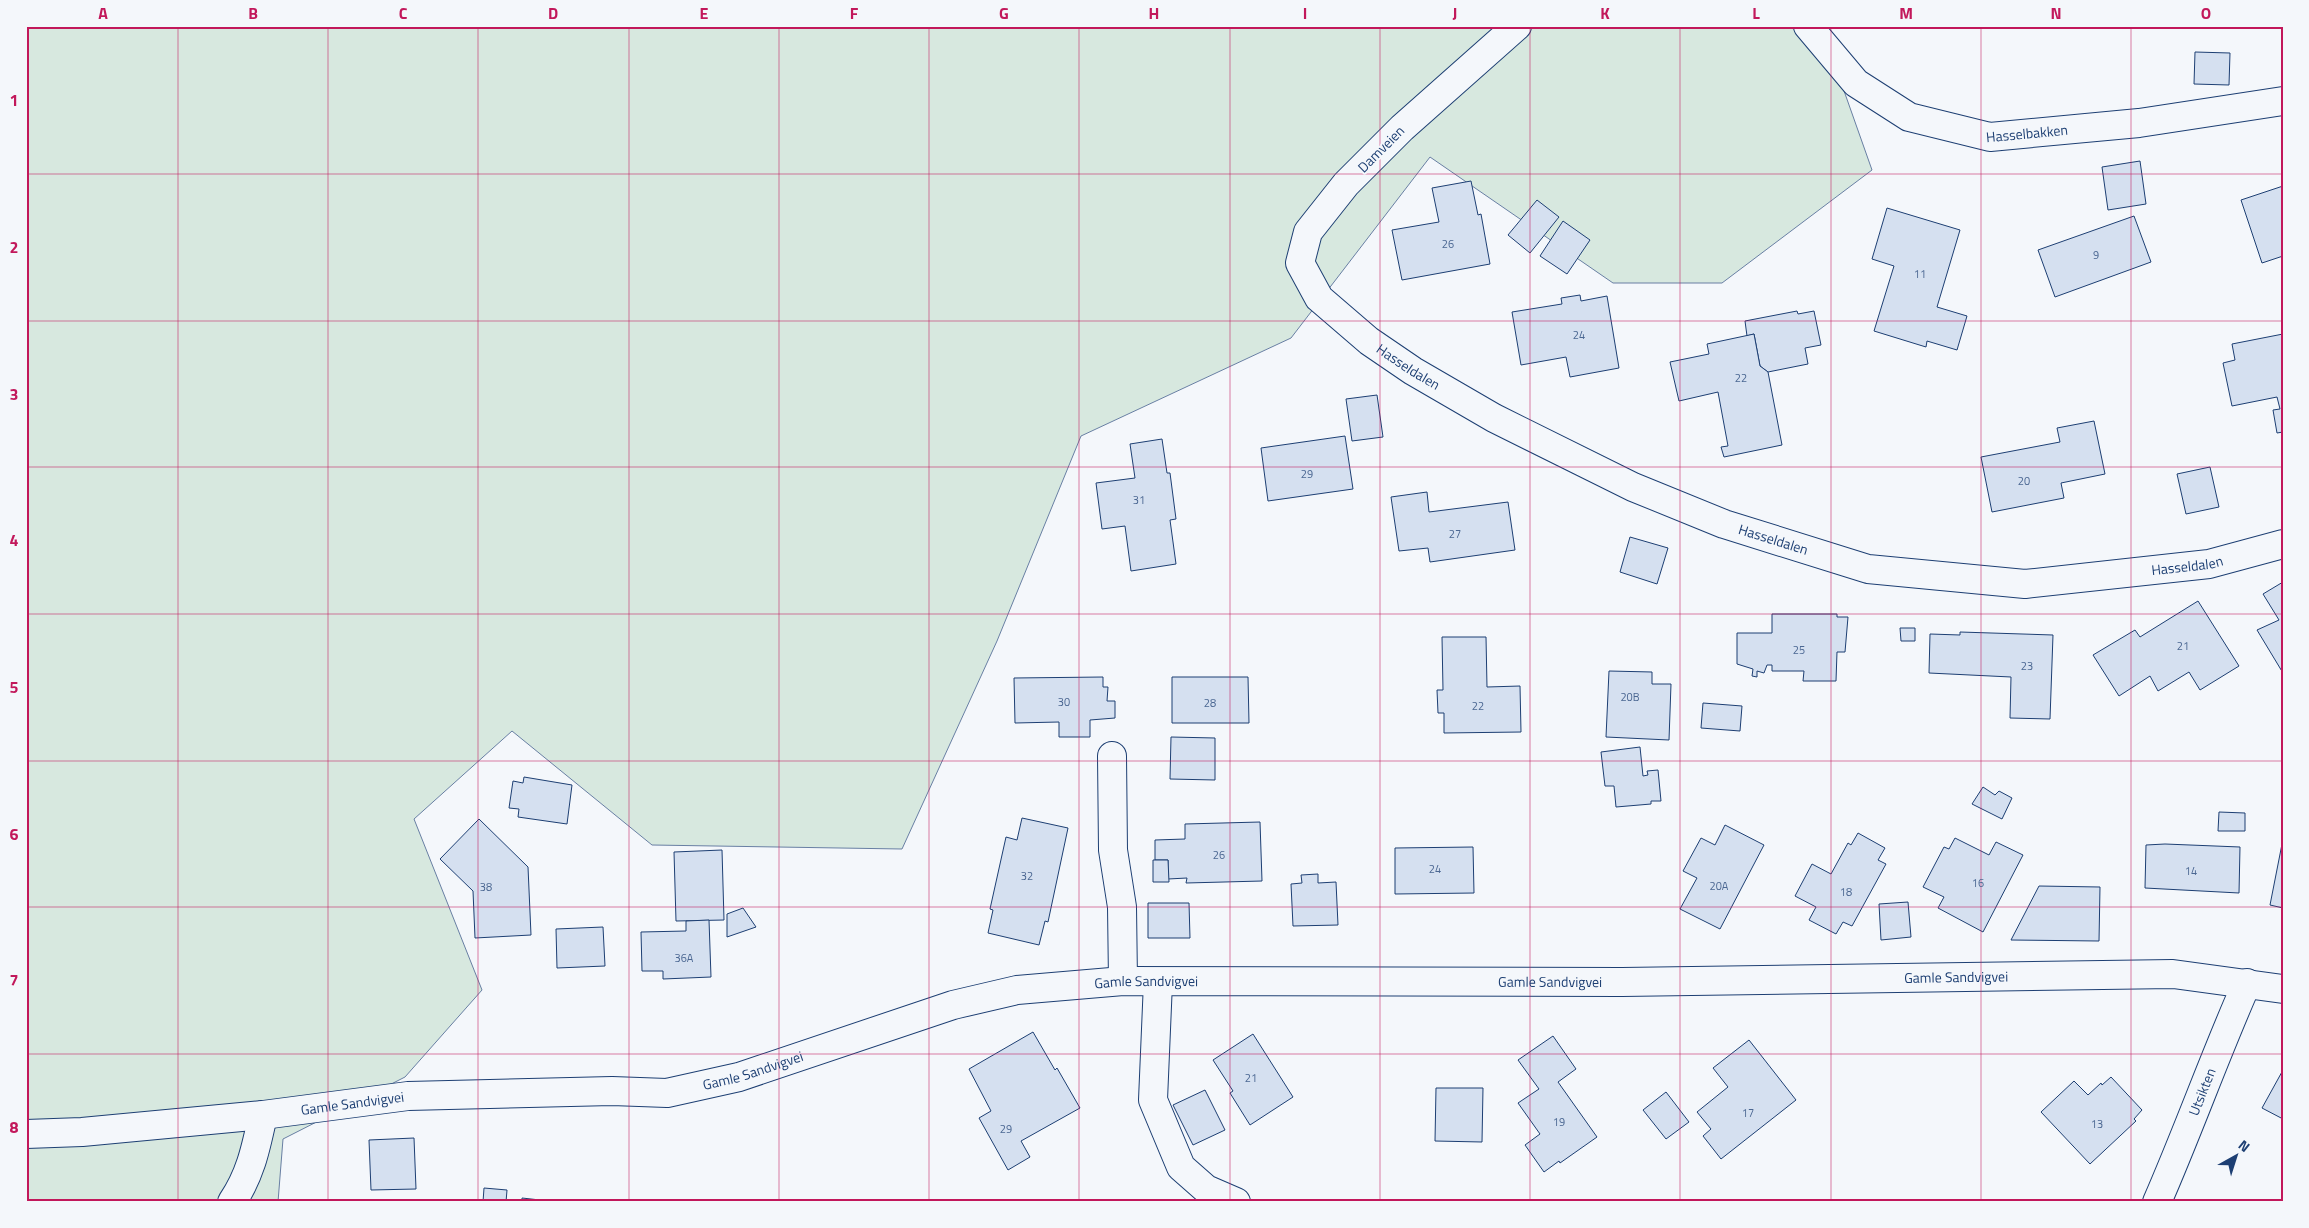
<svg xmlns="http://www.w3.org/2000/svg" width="2309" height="1228" font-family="'Titillium Web',sans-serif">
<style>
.green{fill:#d7e8df;stroke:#687fa3}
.building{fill:#d5e0f0;stroke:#1d3f73}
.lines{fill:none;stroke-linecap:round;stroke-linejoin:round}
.minor-casing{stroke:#1d3f73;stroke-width:30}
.minor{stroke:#f4f7fb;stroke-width:28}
.grid{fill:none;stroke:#c2185b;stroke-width:1;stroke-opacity:0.55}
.labels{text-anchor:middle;stroke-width:4;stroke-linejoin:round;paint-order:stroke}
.number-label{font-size:11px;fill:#4b6792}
.street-label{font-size:14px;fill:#1d3f73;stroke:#f4f7fb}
.neatline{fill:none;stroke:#c2185b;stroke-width:2}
.grid-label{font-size:16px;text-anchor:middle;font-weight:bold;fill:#c2185b}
</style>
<rect width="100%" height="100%" fill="#f4f7fb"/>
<polygon class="green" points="26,26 1809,26 1843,88 1872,170 1722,283 1613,283 1430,157 1291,338 1081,436 997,641 902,849 652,845 512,731 414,819 482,990 405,1077 283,1139 278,1202 26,1202"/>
<g class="building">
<polygon points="2195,52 2230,53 2229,85 2194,84"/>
<polygon points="2140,161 2146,204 2108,210 2102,167"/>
<polygon points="1471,181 1478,215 1481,214 1490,264 1402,280 1392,230 1439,222 1432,188"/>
<polygon points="2283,186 2283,256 2262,263 2241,200"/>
<polygon points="1537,200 1559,217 1530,253 1508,235"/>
<polygon points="1887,208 1960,230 1937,307 1967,316 1957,350 1927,341 1926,347 1874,331 1894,266 1872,259"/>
<polygon points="2134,216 2151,262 2055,297 2038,250"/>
<polygon points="1563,221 1590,240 1567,274 1540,256"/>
<polygon points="1580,295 1581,301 1607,296 1619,368 1570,377 1566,357 1521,365 1512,312 1562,304 1561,298"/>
<polygon points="1797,311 1798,314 1814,311 1821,345 1805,348 1808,364 1768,372 1760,366 1754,334 1747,336 1745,321"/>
<polygon points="1754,334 1760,366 1768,372 1782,445 1724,457 1721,447 1728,446 1718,392 1679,401 1670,362 1709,354 1707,344"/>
<polygon points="2283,334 2283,432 2277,433 2273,410 2280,409 2277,397 2232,406 2223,363 2235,360 2232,344"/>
<polygon points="1377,395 1383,437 1352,441 1346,399"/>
<polygon points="2094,421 2105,474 2061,483 2064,498 1992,512 1981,457 2060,442 2057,428"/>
<polygon points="1345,436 1353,489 1268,501 1261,448"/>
<polygon points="1162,439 1167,473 1170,473 1176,519 1170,520 1176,564 1131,571 1125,526 1102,529 1096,483 1135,478 1130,444"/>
<polygon points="2210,467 2219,507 2186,514 2177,474"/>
<polygon points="1427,492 1429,512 1508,502 1515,550 1430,562 1428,548 1399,551 1391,497"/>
<polygon points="1630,537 1668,548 1657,584 1620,572"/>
<polygon points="2283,582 2283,673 2257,630 2279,620 2263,594"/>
<polygon points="2198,601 2239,666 2200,690 2189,672 2158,691 2150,676 2119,696 2093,655 2135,630 2140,637"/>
<polygon points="1772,614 1837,614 1837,617 1848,617 1845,652 1837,652 1836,681 1803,681 1804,671 1772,671 1772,665 1767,665 1764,673 1757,671 1757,677 1752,676 1753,669 1737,664 1737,633 1772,633"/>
<polygon points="1900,628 1915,628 1915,641 1901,641"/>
<polygon points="1960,632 2053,635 2050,719 2010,718 2011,677 1929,673 1930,634 1960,635"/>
<polygon points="1442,637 1486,637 1487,687 1520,686 1521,732 1444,733 1444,713 1438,713 1437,690 1443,690"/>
<polygon points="1609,671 1652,672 1652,684 1671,684 1669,740 1606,737"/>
<polygon points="1103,677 1103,687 1108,687 1107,701 1115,701 1115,718 1090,720 1090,737 1059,737 1059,722 1015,723 1014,678"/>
<polygon points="1172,677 1248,677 1249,723 1172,723"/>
<polygon points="1703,703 1742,706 1740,731 1701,728"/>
<polygon points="1171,737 1215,738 1215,780 1170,779"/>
<polygon points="1640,747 1643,776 1648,775 1647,771 1658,770 1661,801 1651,801 1651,804 1616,807 1614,786 1605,786 1601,752"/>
<polygon points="524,777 572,785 567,824 518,817 519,809 509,808 513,781 523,783"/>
<polygon points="1983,787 1995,795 1999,791 2012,798 2002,819 1972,804"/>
<polygon points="2219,812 2245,813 2245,831 2218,831"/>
<polygon points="1022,818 1068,828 1048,922 1045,921 1039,945 988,933 993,910 990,909 1006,837 1017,840"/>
<polygon points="479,819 528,867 531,935 475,938 473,891 440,859"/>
<polygon points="1260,822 1262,881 1186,883 1187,878 1168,879 1168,860 1155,860 1155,840 1185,839 1185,824"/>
<polygon points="1725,825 1764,845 1720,929 1680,909 1697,878 1683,871 1701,838 1715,845"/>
<polygon points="1858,833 1885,848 1878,860 1886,864 1852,926 1843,922 1836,934 1809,920 1816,907 1795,896 1812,864 1831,874 1848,843 1851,845"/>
<polygon points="1955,838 1989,855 1996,842 2023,855 1983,932 1938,908 1944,897 1923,887 1944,847 1949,849"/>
<polygon points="2165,844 2240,847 2239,893 2145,888 2146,845"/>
<polygon points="2282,844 2283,844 2283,908 2270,905"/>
<polygon points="1473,847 1474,893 1395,894 1395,848"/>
<polygon points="722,850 724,920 676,921 674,852"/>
<polygon points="1153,860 1168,860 1169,882 1153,882"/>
<polygon points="1318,874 1318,883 1336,882 1338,925 1293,926 1291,884 1302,883 1301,875"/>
<polygon points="2039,886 2100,887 2099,941 2011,940"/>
<polygon points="1908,902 1911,937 1881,940 1879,904"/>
<polygon points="1148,903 1189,903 1190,938 1148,938"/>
<polygon points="743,908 756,927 727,937 727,914"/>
<polygon points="709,920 711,977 663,979 663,971 642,971 641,932 686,931 686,921"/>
<polygon points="603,927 605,966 557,968 556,929"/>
<polygon points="1033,1032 1055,1070 1057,1068 1080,1108 1021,1141 1030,1157 1008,1170 979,1118 991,1111 969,1069"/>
<polygon points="1253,1034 1293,1097 1250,1125 1230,1093 1233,1091 1213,1060"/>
<polygon points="1553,1036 1576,1069 1558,1082 1597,1137 1560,1163 1559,1161 1544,1172 1525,1145 1540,1134 1518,1103 1539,1089 1518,1060"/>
<polygon points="1749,1040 1796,1100 1721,1159 1703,1136 1711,1129 1697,1112 1728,1087 1713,1068"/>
<polygon points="2283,1070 2283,1119 2262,1108"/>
<polygon points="2111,1077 2142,1110 2134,1119 2136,1121 2090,1164 2041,1112 2074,1081 2088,1095 2101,1083 2102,1085"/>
<polygon points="1436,1088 1483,1088 1482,1142 1435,1141"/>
<polygon points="1205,1090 1225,1130 1193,1145 1173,1105"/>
<polygon points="1666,1092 1689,1122 1666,1139 1643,1110"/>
<polygon points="414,1138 416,1189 371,1190 369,1140"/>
<polygon points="484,1188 507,1190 506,1202 483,1202"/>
<polygon points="522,1198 540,1200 540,1202 522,1202"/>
</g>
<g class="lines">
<defs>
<g id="minor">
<path id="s1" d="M 1517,26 L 1402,128 L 1346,184 L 1308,232 L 1300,263 L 1319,298 L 1369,341 L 1413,371 L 1494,418 L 1633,487 L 1724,524 L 1868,569 L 2025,584 L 2209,564 L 2283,544"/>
<path id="s2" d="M 1808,26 L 1856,83 L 1909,117 L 1990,137 L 2139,123 L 2283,101"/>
<polyline points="1112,756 1113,850 1122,907 1123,981"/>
<polyline points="1158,982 1153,1100 1181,1167 1206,1189 1236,1202"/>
<path id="s3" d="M 26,1134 L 82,1132 L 263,1115 L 408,1096 L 612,1091 L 667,1093 L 739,1077 L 953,1005 L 1017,990 L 1123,981 L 1622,982 L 2173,974 L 2283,989"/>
<path d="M 232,1202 C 251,1174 256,1147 263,1115"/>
<path id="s4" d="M 2157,1202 C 2189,1129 2215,1055 2247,983"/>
</g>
</defs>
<use href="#minor" class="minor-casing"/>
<use href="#minor" class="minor"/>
</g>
<path class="grid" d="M 178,26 L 178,1202M 328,26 L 328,1202M 478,26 L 478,1202M 629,26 L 629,1202M 779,26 L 779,1202M 929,26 L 929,1202M 1079,26 L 1079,1202M 1230,26 L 1230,1202M 1380,26 L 1380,1202M 1530,26 L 1530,1202M 1680,26 L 1680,1202M 1831,26 L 1831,1202M 1981,26 L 1981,1202M 2131,26 L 2131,1202M 26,174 L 2283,174M 26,321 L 2283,321M 26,467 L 2283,467M 26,614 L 2283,614M 26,761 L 2283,761M 26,907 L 2283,907M 26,1054 L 2283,1054"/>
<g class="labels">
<g class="number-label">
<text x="1448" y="248">26</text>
<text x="2096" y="259">9</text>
<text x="1920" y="278">11</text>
<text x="1579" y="339">24</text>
<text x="1741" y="382">22</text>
<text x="1307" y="478">29</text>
<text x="2024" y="485">20</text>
<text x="1139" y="504">31</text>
<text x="1455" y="538">27</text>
<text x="2183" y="650">21</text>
<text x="1799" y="654">25</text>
<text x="2027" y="670">23</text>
<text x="1630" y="701">20B</text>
<text x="1064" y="706">30</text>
<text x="1210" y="707">28</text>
<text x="1478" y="710">22</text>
<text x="1219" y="859">26</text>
<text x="1435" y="873">24</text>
<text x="2191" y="875">14</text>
<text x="1027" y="880">32</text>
<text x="1978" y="887">16</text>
<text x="1719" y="890">20A</text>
<text x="486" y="891">38</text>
<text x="1846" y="896">18</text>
<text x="684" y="962">36A</text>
<text x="1251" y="1082">21</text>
<text x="1748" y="1117">17</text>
<text x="1559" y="1126">19</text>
<text x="2097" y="1128">13</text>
<text x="1006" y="1133">29</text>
</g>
<g class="street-label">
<text dy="5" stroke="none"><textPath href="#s2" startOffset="258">Hasselbakken</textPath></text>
<text transform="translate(1381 149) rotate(-45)" y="5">Damveien</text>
<text dy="5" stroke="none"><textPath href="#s1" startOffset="479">Hasseldalen</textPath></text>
<text dy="5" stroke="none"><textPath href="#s1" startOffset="884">Hasseldalen</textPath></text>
<text dy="5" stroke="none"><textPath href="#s1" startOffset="1304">Hasseldalen</textPath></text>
<text dy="5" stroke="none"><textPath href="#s3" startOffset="1948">Gamle Sandvigvei</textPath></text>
<text dy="5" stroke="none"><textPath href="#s3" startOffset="1138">Gamle Sandvigvei</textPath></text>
<text dy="5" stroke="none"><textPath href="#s3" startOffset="1542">Gamle Sandvigvei</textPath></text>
<text dy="5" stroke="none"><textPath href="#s3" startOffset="732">Gamle Sandvigvei</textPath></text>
<text dy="5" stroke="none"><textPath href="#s4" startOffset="119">Utsikten</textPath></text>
<text dy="5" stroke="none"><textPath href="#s3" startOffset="328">Gamle Sandvigvei</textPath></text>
</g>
</g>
<rect width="2309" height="1228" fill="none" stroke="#f4f7fb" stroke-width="55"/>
<g transform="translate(2236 1156) rotate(39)" stroke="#f4f7fb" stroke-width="4" paint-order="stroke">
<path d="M0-4L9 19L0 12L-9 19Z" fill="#1d3f73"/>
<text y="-8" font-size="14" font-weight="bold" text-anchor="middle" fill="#1d3f73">N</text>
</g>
<rect x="28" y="28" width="2254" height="1172" class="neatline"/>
<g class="grid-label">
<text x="103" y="19">A</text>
<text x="253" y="19">B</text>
<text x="403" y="19">C</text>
<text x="553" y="19">D</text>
<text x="704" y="19">E</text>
<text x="854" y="19">F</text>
<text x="1004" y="19">G</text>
<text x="1154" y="19">H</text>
<text x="1305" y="19">I</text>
<text x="1455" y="19">J</text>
<text x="1605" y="19">K</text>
<text x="1756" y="19">L</text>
<text x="1906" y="19">M</text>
<text x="2056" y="19">N</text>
<text x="2206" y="19">O</text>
<text x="14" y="106">1</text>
<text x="14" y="253">2</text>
<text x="14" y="400">3</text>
<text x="14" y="546">4</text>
<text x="14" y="693">5</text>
<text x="14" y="840">6</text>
<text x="14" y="986">7</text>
<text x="14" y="1133">8</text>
</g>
</svg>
